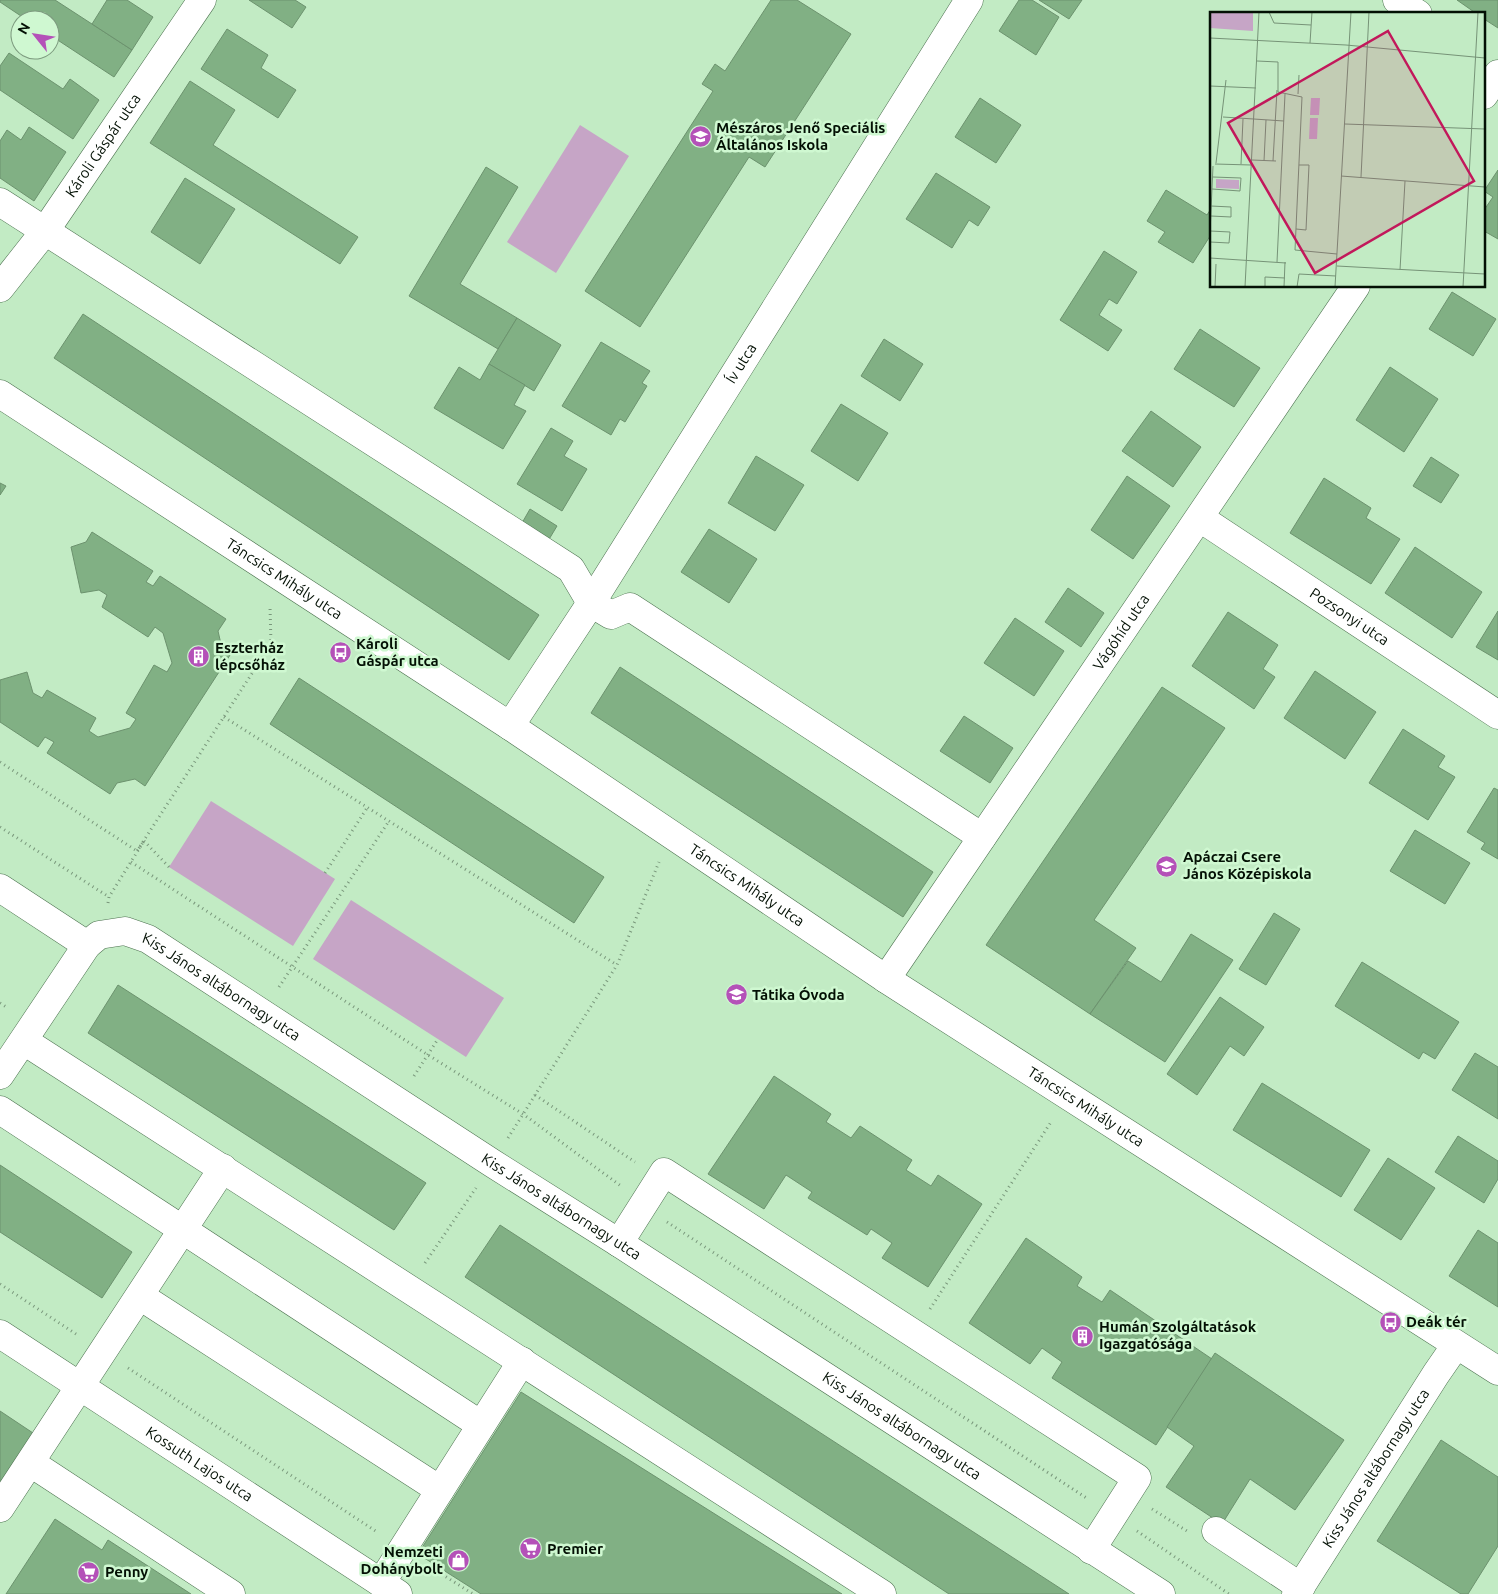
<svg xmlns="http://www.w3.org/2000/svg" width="1498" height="1594" font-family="Ubuntu,sans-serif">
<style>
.green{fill:#c6a5c6}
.building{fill:#81b084;stroke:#6c926e}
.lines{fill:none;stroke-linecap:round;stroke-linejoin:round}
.minor-casing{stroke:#4d7250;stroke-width:29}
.path{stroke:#79977b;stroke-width:3;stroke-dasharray:1 4;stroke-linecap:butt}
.minor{stroke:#fff;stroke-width:28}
.labels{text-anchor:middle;stroke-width:5;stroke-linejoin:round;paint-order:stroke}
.poi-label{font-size:15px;font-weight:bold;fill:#031004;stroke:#cff8d1;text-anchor:start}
.street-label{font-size:15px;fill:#031004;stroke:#cff8d1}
.inset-road{fill:none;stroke:#769377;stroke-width:1}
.view{fill:#c2185b;fill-opacity:0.15;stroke:#c2185b;stroke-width:2.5}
.inset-edge{fill:none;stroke:#031004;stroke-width:2.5}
</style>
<rect width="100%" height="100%" fill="#c2ebc4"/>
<g class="green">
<polygon points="580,125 629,156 556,273 507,242"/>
<polygon points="211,801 335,879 293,946 169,867"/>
<polygon points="351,900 504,998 466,1057 313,959"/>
</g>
<g class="building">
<polygon points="0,0 55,0 132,50 114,77 50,35 50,20 27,20 0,2"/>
<polygon points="107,0 127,0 153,17 132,50 92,24"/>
<polygon points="249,0 295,0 306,7 292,28"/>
<polygon points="771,0 797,0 851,34 765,167 749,157 640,327 585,291 713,91 702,84 715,64 725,71"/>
<polygon points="1019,0 1032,0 1059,17 1036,55 999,31"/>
<polygon points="1039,0 1082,0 1069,19"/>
<polygon points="1457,0 1498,0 1498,28 1484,19 1484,14 1477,14"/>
<polygon points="227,29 268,55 261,68 296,90 278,118 201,69"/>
<polygon points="9,53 63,89 70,79 99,100 73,139 0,90 0,66"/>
<polygon points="190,81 235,110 213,145 358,237 340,264 150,143"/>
<polygon points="980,98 1021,125 996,163 955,137"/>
<polygon points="29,127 66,152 34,201 0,178 0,141 7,130 21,140"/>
<polygon points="486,167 518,187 460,284 517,318 498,349 409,296"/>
<polygon points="1498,170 1498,239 1484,231 1484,210 1493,197 1484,191"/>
<polygon points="936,173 990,207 978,226 969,220 952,248 906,219"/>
<polygon points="185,178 235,209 200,264 151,232"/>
<polygon points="1166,190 1207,215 1212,207 1212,233 1193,263 1158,242 1165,232 1147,221"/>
<polygon points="1104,251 1137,272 1117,304 1109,299 1099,315 1122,330 1108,351 1060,320"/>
<polygon points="1452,292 1496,319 1473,356 1429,329"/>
<polygon points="83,314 539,615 509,660 54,358"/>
<polygon points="517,318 561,345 534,391 489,364"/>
<polygon points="1200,329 1260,368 1234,407 1174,369"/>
<polygon points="884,339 923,364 900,401 861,376"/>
<polygon points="601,342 650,371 642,383 647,386 625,422 620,419 611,435 562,406"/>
<polygon points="489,364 525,385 514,405 526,411 503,449 434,408 459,367 480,380"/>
<polygon points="1390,367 1438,399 1404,452 1356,420"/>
<polygon points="841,404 888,433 858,481 811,451"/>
<polygon points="1151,411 1201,447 1173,487 1122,451"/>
<polygon points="551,428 573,441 564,456 587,469 562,511 517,484"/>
<polygon points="756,456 804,485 775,531 728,503"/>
<polygon points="1431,457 1459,475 1441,503 1413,486"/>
<polygon points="1127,476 1170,506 1133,559 1091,530"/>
<polygon points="1324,478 1371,508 1366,518 1400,539 1371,584 1290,533"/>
<polygon points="0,483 6,486 0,495"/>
<polygon points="530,509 557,526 545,546 518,530"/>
<polygon points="709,529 757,559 729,603 681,572"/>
<polygon points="92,532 153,571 146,582 153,586 160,576 226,619 218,631 221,644 232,652 145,786 135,779 117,783 110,794 47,753 54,742 45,737 38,747 0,722 0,680 27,672 33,693 42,698 47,690 96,718 89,731 98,737 130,728 136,719 126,713 154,665 167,672 172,663 163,633 155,627 148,637 102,607 107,595 99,590 81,593 71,547 86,542"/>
<polygon points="1415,547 1482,592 1452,638 1385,593"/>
<polygon points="1068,588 1104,613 1081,647 1045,622"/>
<polygon points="1498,611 1498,660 1476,647"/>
<polygon points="1228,612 1278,645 1263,669 1275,677 1254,709 1192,666"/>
<polygon points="1015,618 1064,651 1034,696 984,663"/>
<polygon points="620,667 933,872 903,917 591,713"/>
<polygon points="1315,671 1376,712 1345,759 1284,718"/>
<polygon points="299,678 604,877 574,923 270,724"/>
<polygon points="1162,687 1225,728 1094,920 1136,948 1090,1014 986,945"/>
<polygon points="964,716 1013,748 990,783 940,751"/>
<polygon points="1403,729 1445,756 1438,767 1455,777 1428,820 1369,783"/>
<polygon points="1494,788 1498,790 1498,859 1481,849 1485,843 1467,832"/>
<polygon points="1415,830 1470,863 1445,904 1390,871"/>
<polygon points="1274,913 1300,929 1266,985 1239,969"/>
<polygon points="1191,934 1233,960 1165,1062 1090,1014 1128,961 1161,982"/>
<polygon points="1362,962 1459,1022 1435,1059 1423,1052 1419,1059 1335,1006"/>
<polygon points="118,985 426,1183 394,1230 88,1033"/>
<polygon points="1220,997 1264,1027 1244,1056 1230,1046 1197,1095 1167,1074"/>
<polygon points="1475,1053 1498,1067 1498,1119 1452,1090"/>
<polygon points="774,1076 831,1114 826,1122 851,1138 860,1126 912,1160 906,1170 931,1186 938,1175 982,1204 928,1287 882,1258 892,1243 871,1229 867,1235 808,1198 812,1192 786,1175 764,1209 708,1174"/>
<polygon points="1262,1083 1370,1150 1341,1197 1233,1130"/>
<polygon points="1458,1136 1498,1161 1498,1179 1484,1203 1435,1172"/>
<polygon points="1388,1158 1435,1188 1401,1240 1354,1210"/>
<polygon points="0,1165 132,1252 102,1298 0,1232"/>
<polygon points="500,1225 1069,1594 949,1594 465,1277"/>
<polygon points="1478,1230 1498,1243 1498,1307 1449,1276"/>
<polygon points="1026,1238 1082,1277 1077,1286 1102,1302 1110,1290 1212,1359 1156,1445 1052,1378 1062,1362 1042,1348 1030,1364 969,1323"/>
<polygon points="1215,1353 1344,1440 1295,1510 1250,1479 1222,1524 1166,1487 1194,1446 1167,1427"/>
<polygon points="521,1392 842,1594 481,1594 418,1554"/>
<polygon points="0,1411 33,1433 0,1484"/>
<polygon points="1441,1440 1498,1477 1498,1546 1468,1594 1461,1594 1377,1541"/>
<polygon points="55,1519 102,1550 108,1540 191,1594 6,1594"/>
</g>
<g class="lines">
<defs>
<g id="minor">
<polyline points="1397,0 1418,14"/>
<polyline points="1484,95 1498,74"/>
<polyline points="0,202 571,569 591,603 611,615 630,607 982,837"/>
<path id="s1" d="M 0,288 L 45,231 L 202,0"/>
<path id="s2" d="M 0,394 L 510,726 L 886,979 L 1498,1371"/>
<path id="s3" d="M 1200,518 L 1498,715"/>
<path id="s4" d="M 510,726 L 591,603 L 969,0"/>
<polyline points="0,888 87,945"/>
<path id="s5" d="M 886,979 L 1356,286"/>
<polyline points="24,1041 882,1594"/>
<path id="s6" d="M 0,1075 L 87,945 L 99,935 L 125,931 L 148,939 L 492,1163 L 619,1243 L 1161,1594"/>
<polyline points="0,1110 481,1425"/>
<polyline points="619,1243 664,1172 1137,1478 1091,1550"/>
<polyline points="140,1296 440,1490"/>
<path id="s7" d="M 0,1334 L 398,1594"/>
<polyline points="31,1463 231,1594"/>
<polyline points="0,1508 223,1168"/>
<polyline points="1216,1531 1301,1587"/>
<polyline points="381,1583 522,1361"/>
<path id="s8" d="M 1296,1594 L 1436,1374 L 1456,1345"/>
</g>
</defs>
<use href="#minor" class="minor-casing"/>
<g class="path">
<polyline points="224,717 617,965"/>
<polyline points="0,762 137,851"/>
<polyline points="0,827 109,897"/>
<polyline points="144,841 169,867"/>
<polyline points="131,862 428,1055 523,1114 621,1186"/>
<polyline points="325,873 367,808"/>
<polyline points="108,903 109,897 144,841 137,851 271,644 270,606"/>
<polyline points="279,987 389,821"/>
<polyline points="0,1003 8,1008"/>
<polyline points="414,1076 438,1039"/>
<polyline points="535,1095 635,1162"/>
<polyline points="508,1138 617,965 659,862"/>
<polyline points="667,1222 1088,1499"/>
<polyline points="425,1263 476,1188"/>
<polyline points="0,1284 79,1336"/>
<polyline points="930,1309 1051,1122"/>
<polyline points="128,1368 377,1532"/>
<polyline points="1152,1509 1187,1531"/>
<polyline points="1137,1531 1229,1594"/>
<polyline points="429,1566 473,1594"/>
</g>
<use href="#minor" class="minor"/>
</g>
<defs>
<symbol id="school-disc" viewBox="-11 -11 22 22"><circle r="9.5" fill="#b451b8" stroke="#cff8d1"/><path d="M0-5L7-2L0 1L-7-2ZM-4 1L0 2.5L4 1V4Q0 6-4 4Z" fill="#fff"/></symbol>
<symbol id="bus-disc" viewBox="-11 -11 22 22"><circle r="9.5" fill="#b451b8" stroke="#cff8d1"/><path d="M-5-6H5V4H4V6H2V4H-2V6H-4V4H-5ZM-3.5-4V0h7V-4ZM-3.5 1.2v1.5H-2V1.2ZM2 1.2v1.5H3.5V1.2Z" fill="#fff"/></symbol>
<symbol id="building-disc" viewBox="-11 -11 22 22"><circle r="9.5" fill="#b451b8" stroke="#cff8d1"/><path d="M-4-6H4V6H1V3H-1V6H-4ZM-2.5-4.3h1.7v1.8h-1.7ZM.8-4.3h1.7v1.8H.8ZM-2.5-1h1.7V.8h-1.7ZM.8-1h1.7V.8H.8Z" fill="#fff"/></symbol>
<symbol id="supermarket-disc" viewBox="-11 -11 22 22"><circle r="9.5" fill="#b451b8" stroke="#cff8d1"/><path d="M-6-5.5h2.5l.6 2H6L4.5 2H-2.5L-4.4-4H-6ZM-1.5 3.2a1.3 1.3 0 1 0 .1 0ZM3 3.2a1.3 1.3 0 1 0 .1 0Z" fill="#fff"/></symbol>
<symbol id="shop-disc" viewBox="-11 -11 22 22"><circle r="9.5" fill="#b451b8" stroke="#cff8d1"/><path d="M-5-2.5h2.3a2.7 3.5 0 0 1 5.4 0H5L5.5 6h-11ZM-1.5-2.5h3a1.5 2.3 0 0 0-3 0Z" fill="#fff"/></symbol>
</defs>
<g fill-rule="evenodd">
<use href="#school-disc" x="688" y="124" width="25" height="25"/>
<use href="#bus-disc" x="328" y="640" width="25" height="25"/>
<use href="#building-disc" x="186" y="644" width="25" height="25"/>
<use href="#school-disc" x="1154" y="854" width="25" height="25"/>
<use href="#school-disc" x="724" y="982" width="25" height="25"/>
<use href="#bus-disc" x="1378" y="1310" width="25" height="25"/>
<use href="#building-disc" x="1070" y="1324" width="25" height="25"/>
<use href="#supermarket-disc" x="518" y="1536" width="25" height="25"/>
<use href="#shop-disc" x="446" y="1548" width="25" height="25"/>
<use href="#supermarket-disc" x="76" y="1560" width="25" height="25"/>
</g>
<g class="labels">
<g class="poi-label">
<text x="716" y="133">Mészáros Jenő Speciális<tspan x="716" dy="17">Általános Iskola</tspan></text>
<text x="356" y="649">Károli<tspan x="356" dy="17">Gáspár utca</tspan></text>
<text x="215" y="653">Eszterház<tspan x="215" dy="17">lépcsőház</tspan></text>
<text x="1183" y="862">Apáczai Csere<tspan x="1183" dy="17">János Középiskola</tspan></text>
<text x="752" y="1000">Tátika Óvoda</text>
<text x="1406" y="1327">Deák tér</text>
<text x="1099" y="1332">Humán Szolgáltatások<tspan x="1099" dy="17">Igazgatósága</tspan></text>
<text x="547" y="1554">Premier</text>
<text x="443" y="1557" text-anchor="end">Nemzeti<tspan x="443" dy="17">Dohánybolt</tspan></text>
<text x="105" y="1577">Penny</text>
</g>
<g class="street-label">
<text dy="5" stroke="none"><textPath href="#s1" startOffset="176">Károli Gáspár utca</textPath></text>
<text dy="5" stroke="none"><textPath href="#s4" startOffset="430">Ív utca</textPath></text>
<text dy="5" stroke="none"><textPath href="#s2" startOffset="339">Táncsics Mihály utca</textPath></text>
<text dy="5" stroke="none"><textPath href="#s3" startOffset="179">Pozsonyi utca</textPath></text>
<text dy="5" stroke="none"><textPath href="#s5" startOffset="419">Vágóhíd utca</textPath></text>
<text dy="5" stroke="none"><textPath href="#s2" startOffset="894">Táncsics Mihály utca</textPath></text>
<text dy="5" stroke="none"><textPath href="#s6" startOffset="310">Kiss János altábornagy utca</textPath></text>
<text dy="5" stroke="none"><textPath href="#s2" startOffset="1299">Táncsics Mihály utca</textPath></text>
<text dy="5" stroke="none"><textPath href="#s6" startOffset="715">Kiss János altábornagy utca</textPath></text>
<text dy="5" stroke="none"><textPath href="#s6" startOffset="1120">Kiss János altábornagy utca</textPath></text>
<text dy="5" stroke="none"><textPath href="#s7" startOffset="238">Kossuth Lajos utca</textPath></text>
<text dy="5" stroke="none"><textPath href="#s8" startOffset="149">Kiss János altábornagy utca</textPath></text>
</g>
</g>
<g transform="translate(1210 12)">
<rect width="275" height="275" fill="#c2ebc4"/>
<path d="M 0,0 L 43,0 L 43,19 L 0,16 ZM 101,86 L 110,86 L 109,103 L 100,103 ZM 100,106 L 108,106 L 107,127 L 99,127 ZM 6,167 L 29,168 L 29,177 L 6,176 Z" fill="#c6a5c6"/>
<path class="inset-road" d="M 59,0 L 64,11 L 101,13M 0,26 L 136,33 L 275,46M 100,31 L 102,0M 47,49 L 68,50 L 68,80 L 92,85 L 85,238 L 127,242M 0,74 L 46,76M 88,82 L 89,63M 13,105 L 74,109M 135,112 L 275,117M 42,148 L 66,149M 54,149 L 56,108M 63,149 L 67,78M 6,151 L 16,68M 5,152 L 41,153M 31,152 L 33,107M 131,164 L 275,175M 151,165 L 159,0M 2,177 L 30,179 L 31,166 L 3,165M 1,204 L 21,205 L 21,195 L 1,194M 86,217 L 96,218 L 99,153 L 89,153M 0,221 L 3,154M 0,230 L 19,231 L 20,220 L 0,219M 0,246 L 76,251M 67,250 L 75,82M 127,254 L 275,262M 190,258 L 195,169M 5,275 L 6,252M 35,275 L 49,0M 55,275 L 55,265 L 75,266M 74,275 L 75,250M 87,275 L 89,262 L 126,264M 125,275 L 141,0M 253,275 L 268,0"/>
<path class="view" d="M 178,19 L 264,169 L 105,261 L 18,111 Z"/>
<rect width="275" height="275" class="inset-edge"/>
</g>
<g transform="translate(35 35) rotate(300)"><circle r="24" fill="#cff8d1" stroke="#7d9b7f"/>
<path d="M0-4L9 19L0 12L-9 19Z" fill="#b451b8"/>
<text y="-8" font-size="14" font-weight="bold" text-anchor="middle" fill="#031004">N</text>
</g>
</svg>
